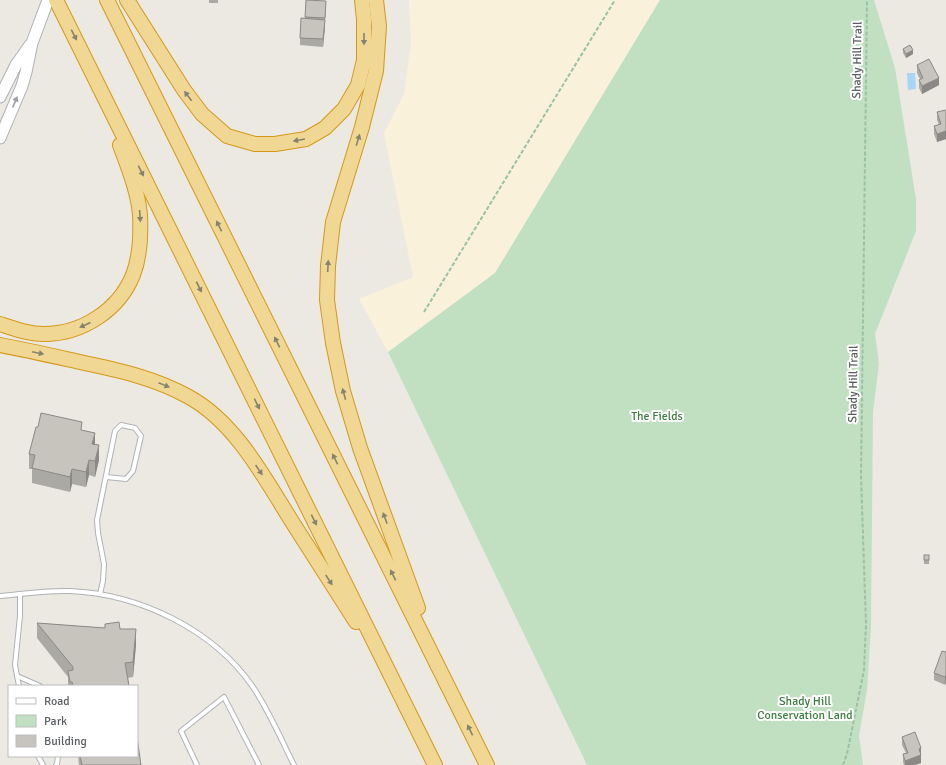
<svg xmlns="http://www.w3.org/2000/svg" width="946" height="765" font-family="Signika,sans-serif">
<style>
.commercial{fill:#f9f1d9}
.green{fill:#c1e0c1}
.water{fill:#a8d4f5}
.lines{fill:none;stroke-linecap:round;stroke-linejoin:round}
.lane-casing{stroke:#afb2b6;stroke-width:6}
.secondary-casing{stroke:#aeb1b6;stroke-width:13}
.highway-casing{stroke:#d49819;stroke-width:16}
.path{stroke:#9ac1a5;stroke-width:2;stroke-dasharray:4 2;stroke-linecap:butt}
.lane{stroke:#fff;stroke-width:4}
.secondary{stroke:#fff;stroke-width:11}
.highway{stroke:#f0d894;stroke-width:14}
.wall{fill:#aba9a3}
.shaded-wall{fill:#8b8985}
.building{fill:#c7c4be;stroke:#8b8985}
.oneway{fill:#878270}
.oneway2{fill:#9c9ea0}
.labels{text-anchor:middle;stroke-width:4;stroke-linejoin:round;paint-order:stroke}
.street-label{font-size:12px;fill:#5a5d61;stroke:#fff}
.park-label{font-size:12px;fill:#3d7d40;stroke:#fff}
</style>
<rect width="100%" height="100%" fill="#ebe9e2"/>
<polygon class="commercial" points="409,0 660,0 495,273 388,352 359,299 413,277 384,133 404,94 411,43"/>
<polygon class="green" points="660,0 874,0 895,68 916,199 916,231 875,334 879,363 873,413 871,626 867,690 859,736 863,765 587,765 388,352 495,273"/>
<polygon class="water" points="907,73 915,73 916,89 908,90"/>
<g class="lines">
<defs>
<g id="lane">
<polyline points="100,594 103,581 104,564 98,533 97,520 115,431 121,425 135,428 141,436 133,471 126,479 106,477"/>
<path d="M 0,596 C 23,594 47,590 70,591 C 139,594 213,629 253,687 C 269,711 281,739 294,765"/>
<polyline points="17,676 40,686"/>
<polyline points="19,686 15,665 20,616 20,594"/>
<polyline points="38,756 43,765"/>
<polyline points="56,765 57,764 58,756"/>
<polyline points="197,765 181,731 224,697 259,765"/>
</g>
<g id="secondary">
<polyline points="0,97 16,65 30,45"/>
<polyline points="0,138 22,86 26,72 32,43 48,0"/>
</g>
<g id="highway">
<polyline points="56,0 435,765"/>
<polyline points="107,0 487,765"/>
<polyline points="127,0 184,90 202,114 227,136 255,144 275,144 306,139 325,128 344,109 358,85 364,60 364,19 362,0"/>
<polyline points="376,0 379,26 376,71 362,127 333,222 328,266 327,300 333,343 343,391 360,448 418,608"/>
<path d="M 0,324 C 15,329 29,334 44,334 C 82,334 119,310 133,275 C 140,257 141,234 140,215 C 138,191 128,167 120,145"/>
<path d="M 0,345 C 27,350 53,356 80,362 C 118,370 155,378 189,397 C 238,424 267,483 296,528 C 316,559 336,591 356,622"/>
</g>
</defs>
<use href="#lane" class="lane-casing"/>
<use href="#secondary" class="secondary-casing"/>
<use href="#highway" class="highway-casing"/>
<g class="path">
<polyline points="424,312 615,0"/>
<polyline points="843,765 847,754 864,670 866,624 861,476 867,0"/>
</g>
<use href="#lane" class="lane"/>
<use href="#secondary" class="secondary"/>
<use href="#highway" class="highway"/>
</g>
<g class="wall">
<rect x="209" y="0" width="9" height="3"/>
<polygon points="326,9 323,47 300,45 300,38 305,17"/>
<polygon points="903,49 913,54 906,58 903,53"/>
<polygon points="917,65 939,85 922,94 919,88 919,80 920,79 917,73"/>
<polygon points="946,110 946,139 937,142 934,134 934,126 939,125 937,120 937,112"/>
<polygon points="38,427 82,430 95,444 99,460 95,477 89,475 86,487 72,484 70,492 32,483 32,469 29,469 29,454"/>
<rect x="924" y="555" width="5" height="9"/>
<polygon points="37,623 120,629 136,645 133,677 128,678 129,686 68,686 68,677 37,638"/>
<polygon points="946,652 945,685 934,680 934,673"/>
<polygon points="902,737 921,748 921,763 915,765 904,765 903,762 903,754 906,753 902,745"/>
<polygon points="78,756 137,756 141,765 79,765"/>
</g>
<g class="shaded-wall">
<polygon points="325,20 325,28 323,47 323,39"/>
<polygon points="913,50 913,54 906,58 906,54"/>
<polygon points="939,78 939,85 922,94 922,86"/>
<polygon points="946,131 946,139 937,142 937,134"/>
<polygon points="95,433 95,448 92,444"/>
<polygon points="99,445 99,460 95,477 95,461"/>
<polygon points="89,460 89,475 86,487 86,472"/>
<polygon points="72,469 72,484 70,492 70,477"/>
<polygon points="136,629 136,645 133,677 133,662"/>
<polygon points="946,675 946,683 945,685 945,677"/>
<polygon points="921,748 921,763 915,765 905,765 905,761 919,749"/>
</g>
<g class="building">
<polygon points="306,0 326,1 325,18 305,17"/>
<polygon points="301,18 325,20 323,39 300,38"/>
<polygon points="910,45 913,50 906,54 903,49"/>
<polygon points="929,59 939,78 922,86 919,80 923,78 917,65"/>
<polygon points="946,110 946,131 937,134 934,126 941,124 937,112"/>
<polygon points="41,413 82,422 81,430 95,433 92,444 99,445 95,461 89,460 86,472 72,469 70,477 32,468 35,455 29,454 36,427 38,427"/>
<rect x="924" y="555" width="5" height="5"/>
<polygon points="119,622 120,629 136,629 133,662 125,663 129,686 69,686 69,685 73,685 72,682 70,682 68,671 73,670 73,667 37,623 105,628 105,624"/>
<polygon points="942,651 946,652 946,675 945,677 934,673"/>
<polygon points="915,732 921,748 919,749 921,755 905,761 903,754 908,753 902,737"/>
<polygon points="137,737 141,765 82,765 80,756 137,756"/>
</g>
<defs><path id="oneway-solid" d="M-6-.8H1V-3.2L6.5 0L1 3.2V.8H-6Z"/></defs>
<g class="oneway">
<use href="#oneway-solid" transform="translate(74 35) rotate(63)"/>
<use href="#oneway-solid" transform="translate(364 39) rotate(90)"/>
<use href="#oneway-solid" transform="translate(188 96) rotate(-127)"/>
<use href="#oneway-solid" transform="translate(299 140) rotate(170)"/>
<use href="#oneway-solid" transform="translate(358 140) rotate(-73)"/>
<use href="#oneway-solid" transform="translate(141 171) rotate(64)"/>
<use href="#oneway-solid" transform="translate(140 216) rotate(86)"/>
<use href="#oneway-solid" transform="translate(219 226) rotate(-116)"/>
<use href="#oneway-solid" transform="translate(328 266) rotate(-87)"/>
<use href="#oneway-solid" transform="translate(199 287) rotate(64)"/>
<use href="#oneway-solid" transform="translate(85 325) rotate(155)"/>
<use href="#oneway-solid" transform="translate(277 342) rotate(-116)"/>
<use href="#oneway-solid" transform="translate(38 353) rotate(12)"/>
<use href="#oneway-solid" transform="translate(164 385) rotate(22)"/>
<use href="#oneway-solid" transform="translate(344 394) rotate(-105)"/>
<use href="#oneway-solid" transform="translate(257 404) rotate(64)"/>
<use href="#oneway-solid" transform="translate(335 459) rotate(-116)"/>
<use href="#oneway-solid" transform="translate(259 470) rotate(56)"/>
<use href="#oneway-solid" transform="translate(385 518) rotate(-110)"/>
<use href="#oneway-solid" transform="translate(314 520) rotate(64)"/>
<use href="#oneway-solid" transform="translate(393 575) rotate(-116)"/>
<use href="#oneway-solid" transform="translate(329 580) rotate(57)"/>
<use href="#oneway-solid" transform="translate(470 730) rotate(-116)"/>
</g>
<use class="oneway2" href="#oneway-solid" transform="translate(15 102) rotate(-67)"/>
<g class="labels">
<g class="street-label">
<text transform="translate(857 60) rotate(-89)" y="4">Shady Hill Trail</text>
<text transform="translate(853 384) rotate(-89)" y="4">Shady Hill Trail</text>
</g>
<g class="park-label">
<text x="657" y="420">The Fields</text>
<text x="805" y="705">Shady Hill<tspan x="805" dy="14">Conservation Land</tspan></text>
</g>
</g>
<rect x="8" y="685" width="130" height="72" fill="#ffffff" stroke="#bdbec0"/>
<rect x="16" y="698" width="20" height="6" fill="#ffffff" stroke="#bdbec0"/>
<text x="44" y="705" font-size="12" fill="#5a5d61">Road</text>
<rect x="16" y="715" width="20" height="12" fill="#c1e0c1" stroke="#bdbec0"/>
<text x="44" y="725" font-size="12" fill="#5a5d61">Park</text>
<rect x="16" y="735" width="20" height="12" fill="#c7c4be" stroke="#bdbec0"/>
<text x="44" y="745" font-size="12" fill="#5a5d61">Building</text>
</svg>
